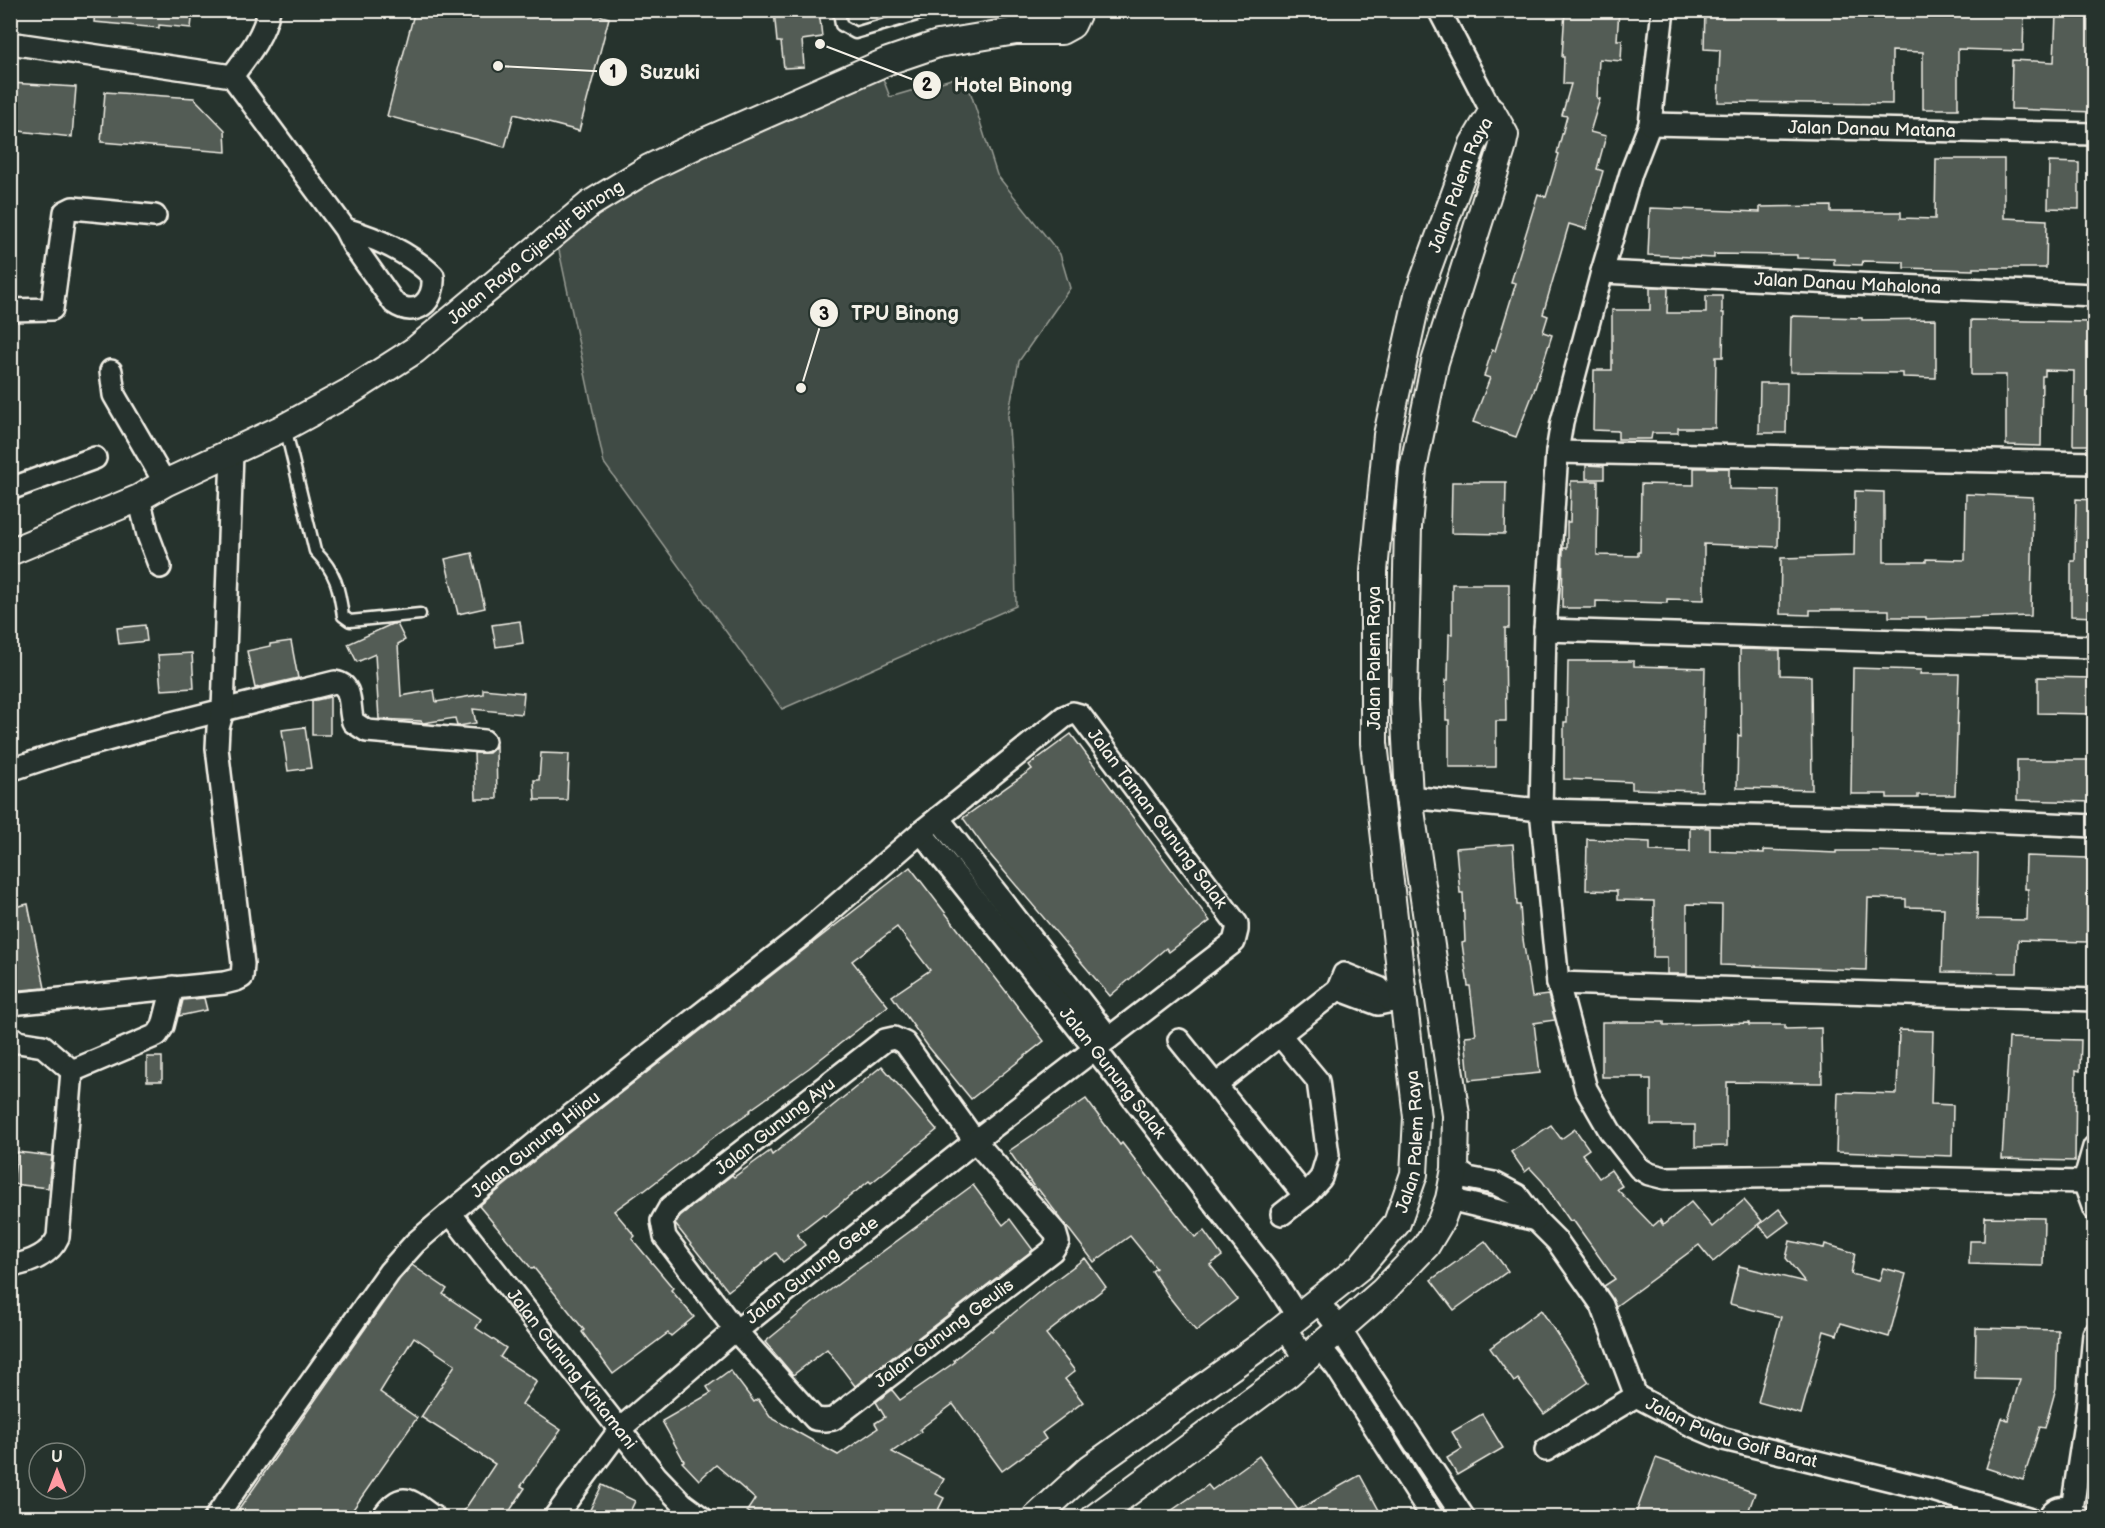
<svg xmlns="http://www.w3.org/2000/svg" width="2105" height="1528" font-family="'Balsamiq Sans',sans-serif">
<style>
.green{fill:#414b45;stroke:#9a9e96;stroke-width:1.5}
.water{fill:#676f68;stroke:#9fa39b;stroke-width:1.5}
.building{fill:#525c55;stroke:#f4f1e8;stroke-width:1.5}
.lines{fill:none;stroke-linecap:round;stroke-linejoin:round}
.service-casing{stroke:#f4f1e8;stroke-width:15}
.minor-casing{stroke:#f4f1e8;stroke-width:26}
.tertiary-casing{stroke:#f4f1e8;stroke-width:30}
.service{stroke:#26332d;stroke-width:10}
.minor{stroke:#26332d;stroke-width:21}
.tertiary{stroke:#26332d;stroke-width:26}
.labels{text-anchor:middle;stroke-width:6;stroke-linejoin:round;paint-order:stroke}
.street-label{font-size:18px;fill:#f4f1e8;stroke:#26332d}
.leader{fill:none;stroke:#f4f1e8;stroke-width:2}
.callout-dot{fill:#f4f1e8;stroke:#26332d;stroke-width:2}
.mark-label{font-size:18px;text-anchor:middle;font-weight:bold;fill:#111}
.callout-label{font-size:20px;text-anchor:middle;font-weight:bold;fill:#f4f1e8;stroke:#26332d;stroke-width:6;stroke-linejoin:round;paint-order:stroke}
</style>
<rect width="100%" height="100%" fill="#26332d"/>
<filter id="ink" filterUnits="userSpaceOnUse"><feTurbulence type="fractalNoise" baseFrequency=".0167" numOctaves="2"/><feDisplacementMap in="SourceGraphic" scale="12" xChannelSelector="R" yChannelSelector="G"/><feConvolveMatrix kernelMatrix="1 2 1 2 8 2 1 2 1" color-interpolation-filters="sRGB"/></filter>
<g filter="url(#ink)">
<g class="green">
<polygon points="965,75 997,175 1060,254 1070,288 1019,361 1008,416 1014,494 1016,606 782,709 604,463 557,241 620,194 882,76 890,97"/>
<polygon points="2094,1482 2094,1517 2085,1517"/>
</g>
<polygon class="water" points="1030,11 1058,11 1053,24 1025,23"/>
<g class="building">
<polygon points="95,10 193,10 191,28 159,25 159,28 94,22"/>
<polygon points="415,10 581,10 609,18 579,131 514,114 505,147 387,116"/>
<polygon points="774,10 819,10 822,37 802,40 804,67 784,68 781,42 777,42"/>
<polygon points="1565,10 1619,10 1617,40 1622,40 1621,61 1599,59 1597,98 1600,99 1590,132 1606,136 1597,169 1603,171 1586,229 1569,224 1543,314 1548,316 1543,332 1552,335 1534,391 1516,437 1473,422 1490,378 1484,376 1492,350 1495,351 1516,283 1511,282 1538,194 1546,197 1559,154 1557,153 1567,116 1562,115 1571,84 1563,84 1564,57 1562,57"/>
<polygon points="1705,10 2024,12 2023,51 1958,49 1958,109 1923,109 1923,52 1892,51 1892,104 1718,102 1720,50 1704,49"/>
<polygon points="2056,14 2094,15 2094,112 2011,109 2012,60 2054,62"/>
<polygon points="10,83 76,87 72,137 10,130"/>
<polygon points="105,92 194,98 225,130 226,152 101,142"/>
<polygon points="1936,159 2004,159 2004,218 2047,220 2046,268 1973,268 1973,270 1904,268 1904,262 1863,261 1862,265 1834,264 1834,259 1797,258 1797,255 1714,254 1714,258 1648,255 1650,208 1760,212 1760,207 1831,206 1831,212 1901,212 1901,218 1935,219"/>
<polygon points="2049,162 2079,163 2079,209 2048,208"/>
<polygon points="1650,288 1668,288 1667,313 1706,313 1706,296 1722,296 1722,313 1724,313 1723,357 1716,357 1715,428 1678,428 1678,433 1652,433 1651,439 1618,439 1618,431 1593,430 1594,370 1612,370 1612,310 1650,310"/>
<polygon points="1791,316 1862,318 1862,320 1936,319 1936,378 1903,377 1903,373 1790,372"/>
<polygon points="1971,320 2094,322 2094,445 2073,445 2074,371 2045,370 2045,376 2042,376 2041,446 2006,445 2006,375 1971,375"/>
<polygon points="1760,383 1787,383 1786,433 1759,433"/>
<polygon points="1586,465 1604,466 1604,479 1586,479"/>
<polygon points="1694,468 1729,468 1729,489 1779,490 1778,547 1704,544 1704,600 1667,599 1667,603 1596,601 1596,608 1562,608 1563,548 1567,548 1567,522 1570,522 1571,481 1598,481 1597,555 1638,556 1638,552 1640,552 1641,484 1694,485"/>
<polygon points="1452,482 1506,482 1505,534 1451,533"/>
<polygon points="1855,491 1884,492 1884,562 1926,562 1926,559 1965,560 1966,494 2033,497 2031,616 1926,619 1926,617 1889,617 1889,610 1810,610 1810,615 1780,614 1781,558 1854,556"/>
<polygon points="2076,499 2094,500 2094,617 2071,616 2071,561 2075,561"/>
<polygon points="472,553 485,608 458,614 445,559"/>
<polygon points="1452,584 1509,584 1509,628 1505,628 1506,721 1496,721 1496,767 1449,767 1449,720 1446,720 1446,680 1448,680 1449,634 1452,634"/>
<polygon points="520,621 523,643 496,647 492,625"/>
<polygon points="392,624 397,624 405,640 398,644 401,696 434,690 436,702 483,694 483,689 524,693 522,714 473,709 476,723 459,726 457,726 455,718 423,723 421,721 379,719 375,654 357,662 348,644"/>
<polygon points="145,625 147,641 119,644 117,628"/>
<polygon points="291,641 298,678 255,688 247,651 270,646 270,644"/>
<polygon points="1740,649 1780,650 1780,675 1811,676 1812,790 1737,788 1738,735 1741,736"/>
<polygon points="192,653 194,688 161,690 158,655"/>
<polygon points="1568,661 1634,661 1634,666 1705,668 1702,791 1632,789 1632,782 1564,779 1564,722 1567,722"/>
<polygon points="1853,668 1921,670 1920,674 1959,674 1955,795 1918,795 1918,798 1887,798 1887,794 1851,794"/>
<polygon points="2038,677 2094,678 2094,714 2038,713"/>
<polygon points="330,697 330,735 312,735 312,701"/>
<polygon points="305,727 311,768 288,771 282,730"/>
<polygon points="1071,734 1210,921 1169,952 1166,948 1110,996 987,851 963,818 1032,769 1029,765"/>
<polygon points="496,746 497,799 476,799 474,753 489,753"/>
<polygon points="541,753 569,754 567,800 535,800 534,780 539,780"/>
<polygon points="2017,760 2094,760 2093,802 2017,800"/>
<polygon points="1690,827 1710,828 1710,851 1764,853 1764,850 1836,853 1836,851 1873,851 1978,854 1977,919 2027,920 2028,889 2025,889 2026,856 2088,858 2087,942 2018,940 2017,973 1942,972 1944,908 1906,907 1906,899 1868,898 1866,970 1721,965 1722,905 1687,904 1687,974 1667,974 1667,957 1653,957 1654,901 1617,900 1617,891 1586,890 1587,839 1650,842 1650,851 1690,852"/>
<polygon points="1513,844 1517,905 1520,905 1522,933 1532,997 1548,995 1555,1020 1534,1023 1540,1073 1469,1080 1465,1036 1476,1035 1470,986 1468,986 1462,943 1465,942 1463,893 1460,893 1456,848"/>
<polygon points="910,867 1044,1041 971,1099 927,1045 892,996 930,970 897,927 852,961 888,1006 809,1068 750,1110 751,1111 715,1136 644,1191 643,1190 614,1211 635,1236 632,1239 673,1288 671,1290 694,1317 671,1336 668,1333 613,1374 582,1332 584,1330 560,1300 534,1268 532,1269 479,1206 550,1148"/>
<polygon points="28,904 45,988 10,991 10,908"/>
<polygon points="204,998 207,1010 179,1016 183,1000"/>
<polygon points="1602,1022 1664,1022 1664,1025 1749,1023 1749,1025 1785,1025 1785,1029 1821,1028 1822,1083 1727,1082 1727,1146 1695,1147 1695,1125 1651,1125 1651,1079 1643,1079 1643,1077 1602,1077"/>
<polygon points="1899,1030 1933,1031 1931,1104 1953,1105 1952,1156 1836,1152 1838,1092 1897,1094"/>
<polygon points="2009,1038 2081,1040 2080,1071 2076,1070 2075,1161 2002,1159"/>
<rect x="147" y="1057" width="15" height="24"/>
<polygon points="882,1066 937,1130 871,1183 869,1181 825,1216 823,1214 797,1234 805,1245 783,1262 776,1253 728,1291 675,1224 680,1216 732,1175 734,1177 770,1151 772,1155"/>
<polygon points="1086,1099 1120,1145 1122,1143 1195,1237 1204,1231 1222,1256 1210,1265 1237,1299 1196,1331 1170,1298 1152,1271 1156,1268 1130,1236 1094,1262 1038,1189 1036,1190 1009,1151"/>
<polygon points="1551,1125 1561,1139 1575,1129 1589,1149 1582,1154 1599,1178 1611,1170 1622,1186 1617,1189 1653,1226 1660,1220 1663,1225 1691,1202 1712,1227 1744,1200 1762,1221 1713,1262 1699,1245 1616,1306 1604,1286 1615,1279 1573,1220 1570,1221 1543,1182 1530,1168 1525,1172 1511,1152"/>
<polygon points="17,1152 52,1156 48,1188 13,1184"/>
<polygon points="973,1185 1003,1225 1010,1219 1033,1250 855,1386 827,1349 793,1375 765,1342 814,1302"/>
<polygon points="1779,1209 1789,1222 1769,1237 1759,1225"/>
<polygon points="1985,1217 2044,1218 2043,1266 1969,1264 1970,1241 1984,1241"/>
<polygon points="1485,1241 1508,1271 1454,1310 1431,1280"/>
<polygon points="1790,1241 1824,1248 1825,1244 1855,1253 1851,1274 1879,1281 1883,1268 1906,1274 1889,1337 1841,1323 1837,1335 1824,1331 1801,1414 1758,1402 1781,1317 1730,1304 1739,1266 1805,1282 1786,1258"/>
<polygon points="1085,1258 1106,1287 1046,1334 1075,1371 1065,1379 1083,1402 1042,1433 1046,1439 1002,1471 953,1404 920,1429 921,1432 892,1452 944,1479 936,1494 944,1498 934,1518 757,1518 747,1511 755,1499 716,1465 699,1480 682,1462 684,1461 662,1421 711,1393 707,1387 730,1370 754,1402 758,1399 770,1417 838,1455 878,1428 875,1423 885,1417 876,1402 892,1390 900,1400 955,1362 954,1360 991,1330 992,1331 1039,1292"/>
<polygon points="412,1265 447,1289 443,1294 481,1320 476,1328 506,1348 500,1357 537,1381 522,1404 561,1430 521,1486 525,1488 505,1518 459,1518 495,1464 421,1417 455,1365 414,1337 380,1392 417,1418 347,1518 233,1518 399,1280"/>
<polygon points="1541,1310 1589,1382 1544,1414 1518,1379 1514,1382 1490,1348"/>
<polygon points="1976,1328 2058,1330 2056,1388 2045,1428 2040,1427 2023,1480 1986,1468 2002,1418 2008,1420 2020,1379 1975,1378"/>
<polygon points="1482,1414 1503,1448 1457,1475 1447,1458 1462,1449 1452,1432"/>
<polygon points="1259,1456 1298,1510 1360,1475 1380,1512 1371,1518 1161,1518 1208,1485 1212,1490"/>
<polygon points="1656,1458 1755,1493 1746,1518 1649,1518 1636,1513"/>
<polygon points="602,1485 635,1501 627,1518 586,1518"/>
</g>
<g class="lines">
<defs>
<g id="service">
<polyline points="839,10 841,25 855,33 934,10"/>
<path d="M 285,427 L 315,551 C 336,572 339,588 343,616 L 350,621 L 420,614"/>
</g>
<g id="minor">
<polyline points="1439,10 1492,112"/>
<polyline points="1663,10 1650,124 1631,173 1602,272 1562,422 1557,452 1545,630 1541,810 1558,983 1586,1089 1610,1131 1639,1168 1649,1174 1665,1178 1817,1176 2084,1182 2094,1147"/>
<path d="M 10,43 L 232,76 C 248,55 263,37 269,10"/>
<path d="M 232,76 L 345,229 L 353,245 L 394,303 C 417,319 435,301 433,276 C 410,253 376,238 345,229"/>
<path id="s1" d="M 1650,124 L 2094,134"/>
<path id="s2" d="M 1602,272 L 2094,295"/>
<polyline points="10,310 52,309 65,212 73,208 155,216"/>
<polyline points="111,371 114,395 165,483"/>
<polyline points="1557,452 2094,463"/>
<polyline points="10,489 95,458"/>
<polyline points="139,498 148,535 160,567"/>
<polyline points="1545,630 2094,647"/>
<path d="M 10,770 L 67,751 L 147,729 L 335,682 C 354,685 348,707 353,722 L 367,731 L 484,741"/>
<polyline points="1409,797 1541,810 1962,820 2094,826"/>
<polyline points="938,818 1109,1038"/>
<path id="s3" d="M 921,832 L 1095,1049 L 1276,1283 L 1298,1317"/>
<polyline points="1558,983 2094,1000"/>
<polyline points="1338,989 1378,1004 1398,1000"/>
<polyline points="10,1004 224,983 236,980 242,977 243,964 217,748 218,728 223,710 232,453"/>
<polyline points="1279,1034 1318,1081 1328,1155 1321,1178 1305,1196 1282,1214"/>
<polyline points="10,1036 18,1042 43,1046 72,1071"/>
<polygon points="894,1038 905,1043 975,1141 1055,1232 1058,1242 1052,1251 833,1419 825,1420 815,1419 735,1330 665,1237 662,1221 670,1207 885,1040"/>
<polyline points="1179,1040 1305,1196"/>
<polyline points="1216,1085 1338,989 1344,974 1379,988 1391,1001"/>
<path id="s4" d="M 1455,1169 L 1468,1178 L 1494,1183 L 1517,1195 L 1536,1220 L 1557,1241 L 1602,1305 L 1636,1396 L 1691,1425 L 1724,1439 L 1932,1490 L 2028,1518"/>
<polyline points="2084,1182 2094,1209"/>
<polyline points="1449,1199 1536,1220"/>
<path id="s5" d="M 450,1213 L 656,1476 L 683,1504 L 702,1518"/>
<path d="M 10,1266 C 29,1263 50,1255 58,1237 L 72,1071 L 157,1035 L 163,1026 L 173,987"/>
<polyline points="1317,1300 1341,1331 1464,1518"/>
<polyline points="1285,1327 1305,1360"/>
<polyline points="1320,1347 1337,1368 1433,1518"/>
<polyline points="1546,1450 1636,1396"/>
<polyline points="2072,1509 2087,1410 2094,1334"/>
<path id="s6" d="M 215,1518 L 389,1272 L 415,1243 L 450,1213 L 542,1138 L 802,935 L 921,832 L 1064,717 L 1073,713 L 1080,715 L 1237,924 L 1237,930 L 1234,942 L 975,1141 L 745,1324 L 735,1330 L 621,1428 L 554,1518"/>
<path d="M 382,1518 C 403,1488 410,1501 435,1518"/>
<path d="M 2048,1518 C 2056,1504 2070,1504 2079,1518"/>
</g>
<g id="tertiary">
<path id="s7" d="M 10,552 L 139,498 L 165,483 L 285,427 L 351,391 L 415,350 L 590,204 L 649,168 L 699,144 L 888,61 L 938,44 L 1016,31 L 1061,31 L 1072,25 L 1079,10"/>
<path id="s8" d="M 1035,1518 L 1090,1468 L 1266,1342 L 1360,1267 L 1397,1223 L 1414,1174 L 1417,1117 L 1374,743 L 1374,571 L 1387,435 L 1418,295 L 1473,144 L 1492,112 L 1505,135 L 1502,149 L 1435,362 L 1413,469 L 1408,527 L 1404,701 L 1409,797 L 1456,1115 L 1455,1169 L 1449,1199 L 1441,1221 L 1426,1246 L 1383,1291 L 1288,1374 L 1094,1518"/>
</g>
</defs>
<use href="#service" class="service-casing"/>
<use href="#minor" class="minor-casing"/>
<use href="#tertiary" class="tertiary-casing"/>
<use href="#service" class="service"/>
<use href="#minor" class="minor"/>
<use href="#tertiary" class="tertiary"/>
</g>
</g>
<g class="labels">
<g class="street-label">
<text dy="6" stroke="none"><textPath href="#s1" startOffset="222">Jalan Danau Matana</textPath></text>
<text dy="6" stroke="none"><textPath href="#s8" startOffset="1524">Jalan Palem Raya</textPath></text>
<text dy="6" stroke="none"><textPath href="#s7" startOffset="609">Jalan Raya Cijengir Binong</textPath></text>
<text dy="6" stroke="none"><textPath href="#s2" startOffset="246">Jalan Danau Mahalona</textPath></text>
<text transform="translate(1374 658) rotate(-90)" y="6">Jalan Palem Raya</text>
<text dy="6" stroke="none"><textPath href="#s6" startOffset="1322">Jalan Taman Gunung Salak</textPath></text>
<text dy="6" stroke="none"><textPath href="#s3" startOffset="308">Jalan Gunung Salak</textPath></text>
<text transform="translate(775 1126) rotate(-38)" y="6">Jalan Gunung Ayu</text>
<text dy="6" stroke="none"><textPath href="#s8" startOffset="552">Jalan Palem Raya</textPath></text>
<text dy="6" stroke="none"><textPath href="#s6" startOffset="496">Jalan Gunung Hijau</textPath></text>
<text transform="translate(812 1270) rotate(-38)" y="6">Jalan Gunung Gede</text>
<text transform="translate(944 1333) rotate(-37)" y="6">Jalan Gunung Geulis</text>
<text dy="6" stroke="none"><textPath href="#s5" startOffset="198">Jalan Gunung Kintamani</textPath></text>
<text dy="6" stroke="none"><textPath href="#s4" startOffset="408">Jalan Pulau Golf Barat</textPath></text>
</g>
</g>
<path class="leader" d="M498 66L613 72M820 44L927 85M801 388L824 313"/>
<g class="callout-dot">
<circle cx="498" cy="66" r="6"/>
<circle cx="820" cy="44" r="6"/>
<circle cx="801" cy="388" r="6"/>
<circle cx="613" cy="72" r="15"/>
<circle cx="927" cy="85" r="15"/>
<circle cx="824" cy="313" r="15"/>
</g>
<g class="mark-label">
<text x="613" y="78">1</text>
<text x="927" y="91">2</text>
<text x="824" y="320">3</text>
</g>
<g class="callout-label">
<text x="670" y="79">Suzuki</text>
<text x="1013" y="92">Hotel Binong</text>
<text x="905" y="320">TPU Binong</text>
</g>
<rect width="2105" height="1528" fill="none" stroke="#26332d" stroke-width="36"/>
<rect x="18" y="18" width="2069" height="1492" fill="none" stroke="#f4f1e8" stroke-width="2" filter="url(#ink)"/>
<g transform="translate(57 1471)"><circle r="28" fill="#26332d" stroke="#787f78" stroke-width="1.5"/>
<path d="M0-4.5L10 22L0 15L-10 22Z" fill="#ff9aa2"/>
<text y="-9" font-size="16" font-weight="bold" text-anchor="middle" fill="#f4f1e8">U</text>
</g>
</svg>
